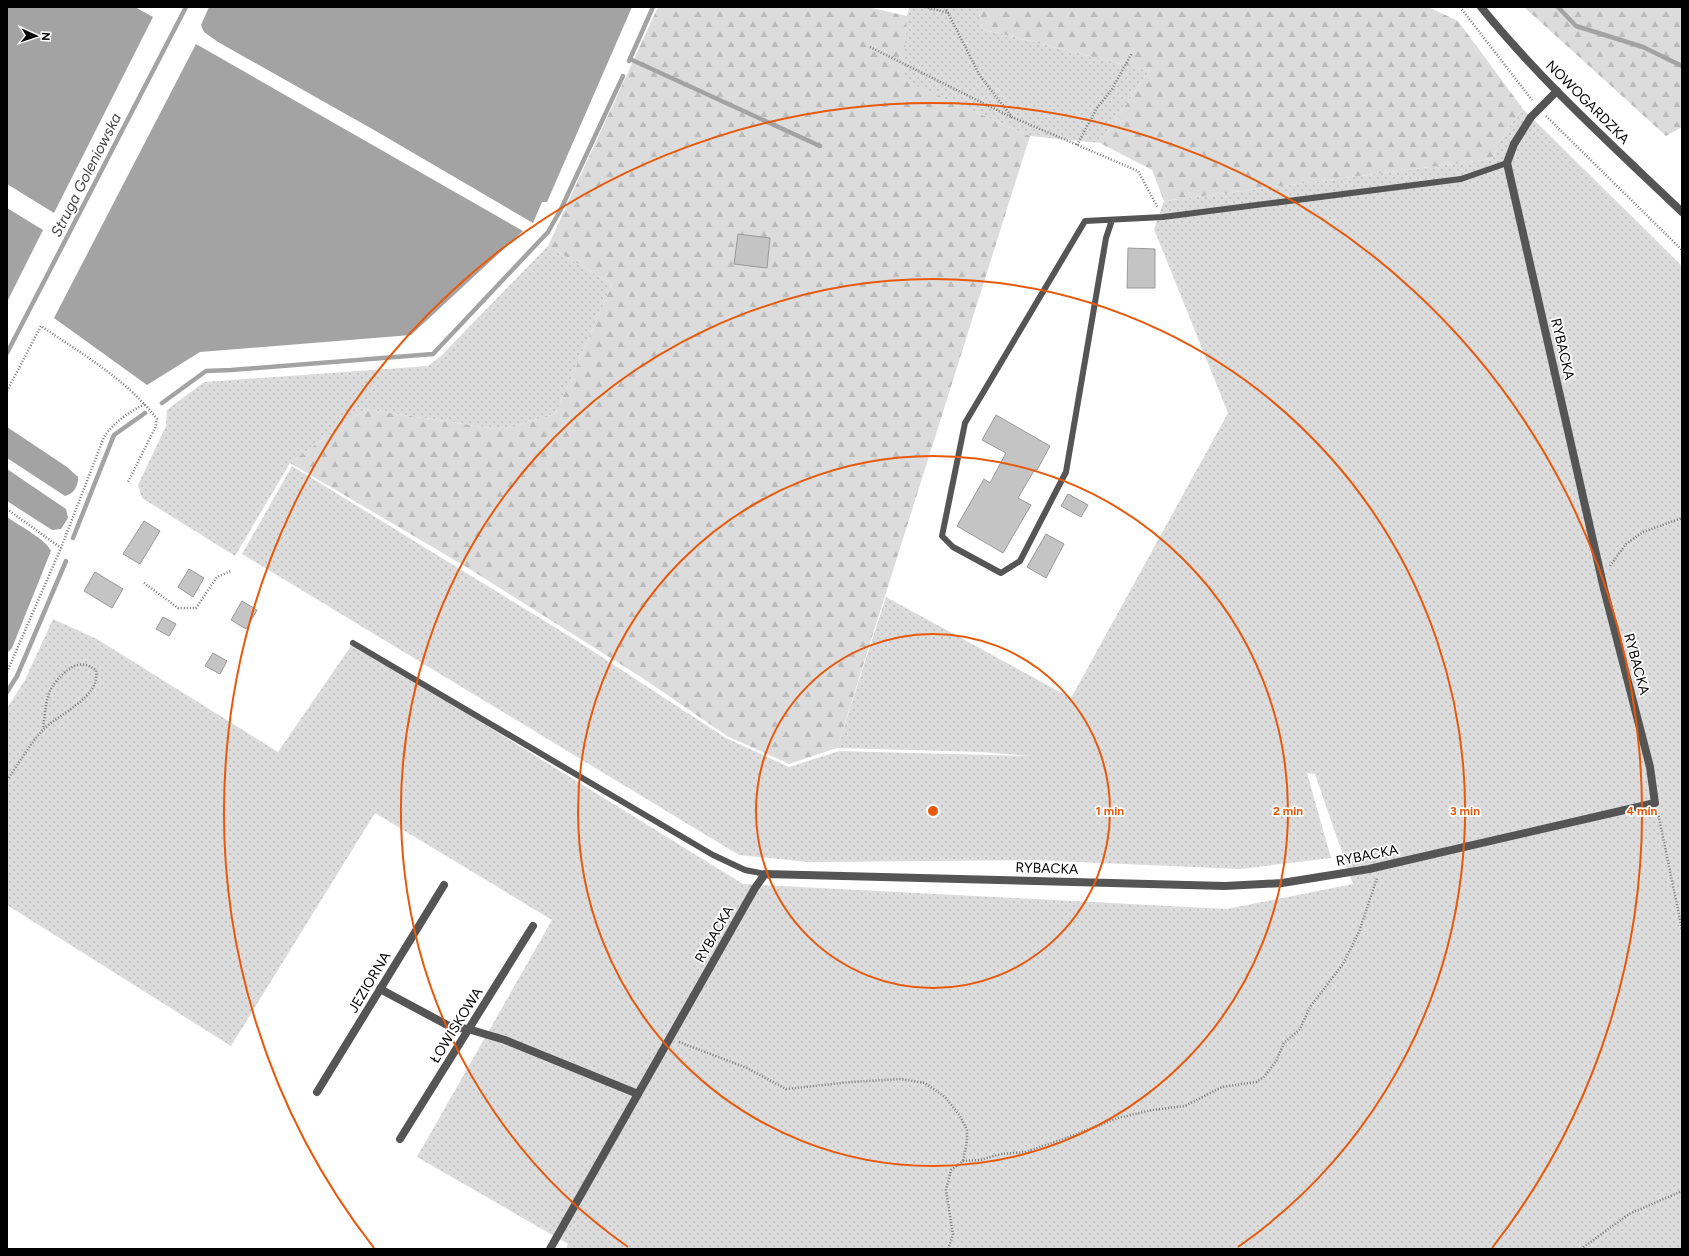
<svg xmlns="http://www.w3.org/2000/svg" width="1689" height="1256" font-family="Figtree,sans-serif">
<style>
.grass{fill:url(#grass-dots)}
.forest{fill:url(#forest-firs)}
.water{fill:#a3a3a3}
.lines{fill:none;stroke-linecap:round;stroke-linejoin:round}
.stream{stroke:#a3a3a3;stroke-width:4.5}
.building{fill:#c4c4c4;stroke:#999}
.path{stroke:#777;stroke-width:2.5;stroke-dasharray:1 2;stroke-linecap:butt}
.service{stroke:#555;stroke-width:6}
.minor{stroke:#555;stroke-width:8}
.tertiary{stroke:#555;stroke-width:8}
.ring{fill:none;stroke:#e8590c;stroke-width:2}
.labels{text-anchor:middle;stroke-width:3.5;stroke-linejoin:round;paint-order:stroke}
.street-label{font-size:14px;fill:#000;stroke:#fff}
.water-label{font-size:15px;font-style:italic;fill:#444;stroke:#fff}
.centre{fill:#e8590c;stroke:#fff;stroke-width:2}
.ring-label{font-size:12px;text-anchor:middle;font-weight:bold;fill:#e8590c;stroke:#fff;stroke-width:3.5;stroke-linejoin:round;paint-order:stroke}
</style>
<defs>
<pattern id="grass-dots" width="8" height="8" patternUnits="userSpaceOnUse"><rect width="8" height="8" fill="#dcdcdc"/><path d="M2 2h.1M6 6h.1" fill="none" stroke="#bbb" stroke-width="1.8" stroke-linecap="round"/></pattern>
<pattern id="forest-firs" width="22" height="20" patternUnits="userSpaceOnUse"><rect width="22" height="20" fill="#dcdcdc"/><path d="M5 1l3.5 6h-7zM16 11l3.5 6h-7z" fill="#bbb"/></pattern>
</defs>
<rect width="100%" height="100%" fill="#fff"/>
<g class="grass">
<polygon points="909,7 978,7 982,29 1149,71 1100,143 1030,136 902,80 907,16"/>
<polygon points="1523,109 1682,266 1682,1249 566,1249 568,1244 417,1157 552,920 375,813 231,1046 7,905 7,708 25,680 53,619 97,639 278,752 353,643 743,884 1227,909 1353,884 1315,774 1307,773 1331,858 1240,869 1032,860 808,862 739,855 242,554 292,466 574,639 726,738 789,767 839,751 1032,756 981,752 837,748 886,597 1071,698 1228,413 1154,229 1164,201 1492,159 1506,131"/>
<polygon points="548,246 612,284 556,413 503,430 365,409 290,463 235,556 142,498 138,485 166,426 167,410 204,382 428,366 440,357"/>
</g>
<g class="forest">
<polygon points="658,7 867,7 907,16 903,80 1030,136 837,748 789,764 727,736 644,679 468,568 290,463 365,409 503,430 556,413 612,284 548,246"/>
<polygon points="978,7 1428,7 1458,21 1523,109 1506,131 1492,159 1164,201 1152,170 1100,143 1149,71 982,29"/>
<polygon points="1524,7 1682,7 1682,127 1666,136"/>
</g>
<g class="water">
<polygon points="7,7 135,7 153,17 54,213 7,184"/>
<polygon points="209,7 632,7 547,202 542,202 533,223 374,130 218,42 204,32 201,25"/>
<polygon points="196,44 523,231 411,335 200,352 147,385 54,318"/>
<polygon points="7,208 43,230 7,302"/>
<path d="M 7,427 L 67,467 L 78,477 L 78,480 C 77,488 73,494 65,496 L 7,458 Z"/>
<polygon points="7,469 66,509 68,518 61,529 52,530 7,501"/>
<path d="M 7,517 C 18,525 47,540 51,551 L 12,648 L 7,653 Z"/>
</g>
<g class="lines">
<g class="stream">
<polyline points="1558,7 1576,26 1643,47 1682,66"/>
<polyline points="630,59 820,146"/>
<polyline points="629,61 653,7"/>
<polyline points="7,353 186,7"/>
<polyline points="162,403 206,371 231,370 433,354 548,232 560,211 623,76"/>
<polyline points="73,538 114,435 145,413"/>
<polyline points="7,692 17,676 66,561"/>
</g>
</g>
<g class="building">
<polygon points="738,234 770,238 767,268 734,264"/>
<polygon points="1128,248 1155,249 1155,288 1127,288"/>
<polygon points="996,415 1050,446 1037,470 1035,469 1018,498 1031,505 1003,553 957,526 984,479 990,483 1006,453 982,440"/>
<polygon points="1068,494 1088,505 1081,517 1061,506"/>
<polygon points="144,521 160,531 140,564 123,554"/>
<polygon points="1046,534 1064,544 1046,578 1027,567"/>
<polygon points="189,569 204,578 193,597 178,587"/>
<polygon points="95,572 123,589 112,608 84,591"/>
<polygon points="242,601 257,610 246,629 231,620"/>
<polygon points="163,617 176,624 169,636 156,629"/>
<polygon points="213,653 227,661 220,674 205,666"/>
</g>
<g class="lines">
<g class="path">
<polyline points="925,7 949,13"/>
<polyline points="945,7 980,76 1012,117 1138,171 1158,208"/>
<polyline points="1460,7 1532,100"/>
<polyline points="870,47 1011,117"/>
<polyline points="1546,116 1682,250"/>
<polyline points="1077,145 1097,108 1112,89 1132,53"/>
<path d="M 7,391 L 41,326 C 82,354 126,379 157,419 L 155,428 L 128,482"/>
<polyline points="7,509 61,548"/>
<polyline points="1610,566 1626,544 1643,532 1682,518"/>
<polyline points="144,583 178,608 196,608 217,577 231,571"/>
<path d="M 7,672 L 61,548 L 104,437 C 114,422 129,412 145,404"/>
<path d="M 7,780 C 18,765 31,742 43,730 C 59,713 101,698 96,670 C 91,667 85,663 78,665 C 69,666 57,679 52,687 C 45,699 45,716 43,729"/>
<polyline points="1658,813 1682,929"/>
<polyline points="679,1042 747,1068 786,1089 851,1082 901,1079 925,1083 945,1097 960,1116 967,1130 967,1141 963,1161"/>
<polyline points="948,1249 953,1235 946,1190 951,1170 963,1161 980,1160 1001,1154 1025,1152 1061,1140 1118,1118 1152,1110 1185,1106 1222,1087 1256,1082 1264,1077 1276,1061 1284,1043 1300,1029 1310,1007 1343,964 1359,932 1377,878"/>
<polyline points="1581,1249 1629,1214 1682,1191"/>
</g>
<g class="service">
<polyline points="1112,220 1106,238 1066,472 1020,561 1001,573 953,547 942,536 965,423 1085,221 1163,217 1461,179 1507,163"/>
<polyline points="353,643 713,855 745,870 765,874"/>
</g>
<g class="minor">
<polyline points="380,989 451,1027 468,1029 505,1040 638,1094"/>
<polyline points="317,1092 444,885"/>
<polyline points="400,1139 533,926"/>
<polyline points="550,1249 755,888 765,874 1225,886 1282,883 1369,869 1655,803 1650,767 1604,589 1507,163 1514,144 1531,117 1557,91"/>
</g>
<path class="tertiary" d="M 1481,7 C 1541,81 1613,146 1682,212"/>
</g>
<g class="ring">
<circle cx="933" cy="811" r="177"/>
<circle cx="933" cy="811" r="355"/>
<path d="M628 1247A532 532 0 1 1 1238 1247"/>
<path d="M374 1248A709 709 0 1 1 1492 1248"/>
</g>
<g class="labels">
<g class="street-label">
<text transform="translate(1588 102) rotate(45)" y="5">NOWOGARDZKA</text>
<text transform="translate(1563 349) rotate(77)" y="5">RYBACKA</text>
<text transform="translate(1637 664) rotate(75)" y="5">RYBACKA</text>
<text transform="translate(1367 855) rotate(-11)" y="5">RYBACKA</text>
<text transform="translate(1047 868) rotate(2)" y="5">RYBACKA</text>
<text transform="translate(714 934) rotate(-60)" y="5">RYBACKA</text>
<text transform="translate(369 982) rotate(-59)" y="5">JEZIORNA</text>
<text transform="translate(456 1025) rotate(-58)" y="5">ŁOWISKOWA</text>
</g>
<g class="water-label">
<text transform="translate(86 175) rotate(-63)" y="5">Struga Goleniowska</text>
</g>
</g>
<circle cx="933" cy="811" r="6" class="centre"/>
<g class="ring-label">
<text x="1110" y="815">1 min</text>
<text x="1288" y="815">2 min</text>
<text x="1465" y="815">3 min</text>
<text x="1642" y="815">4 min</text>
</g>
<rect width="1689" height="1256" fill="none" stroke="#000000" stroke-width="16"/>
<g transform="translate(36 36) rotate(93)" stroke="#ffffff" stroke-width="3" paint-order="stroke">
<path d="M0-3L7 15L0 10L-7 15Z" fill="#000000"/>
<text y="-6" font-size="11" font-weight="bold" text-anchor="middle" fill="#000000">N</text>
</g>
</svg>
